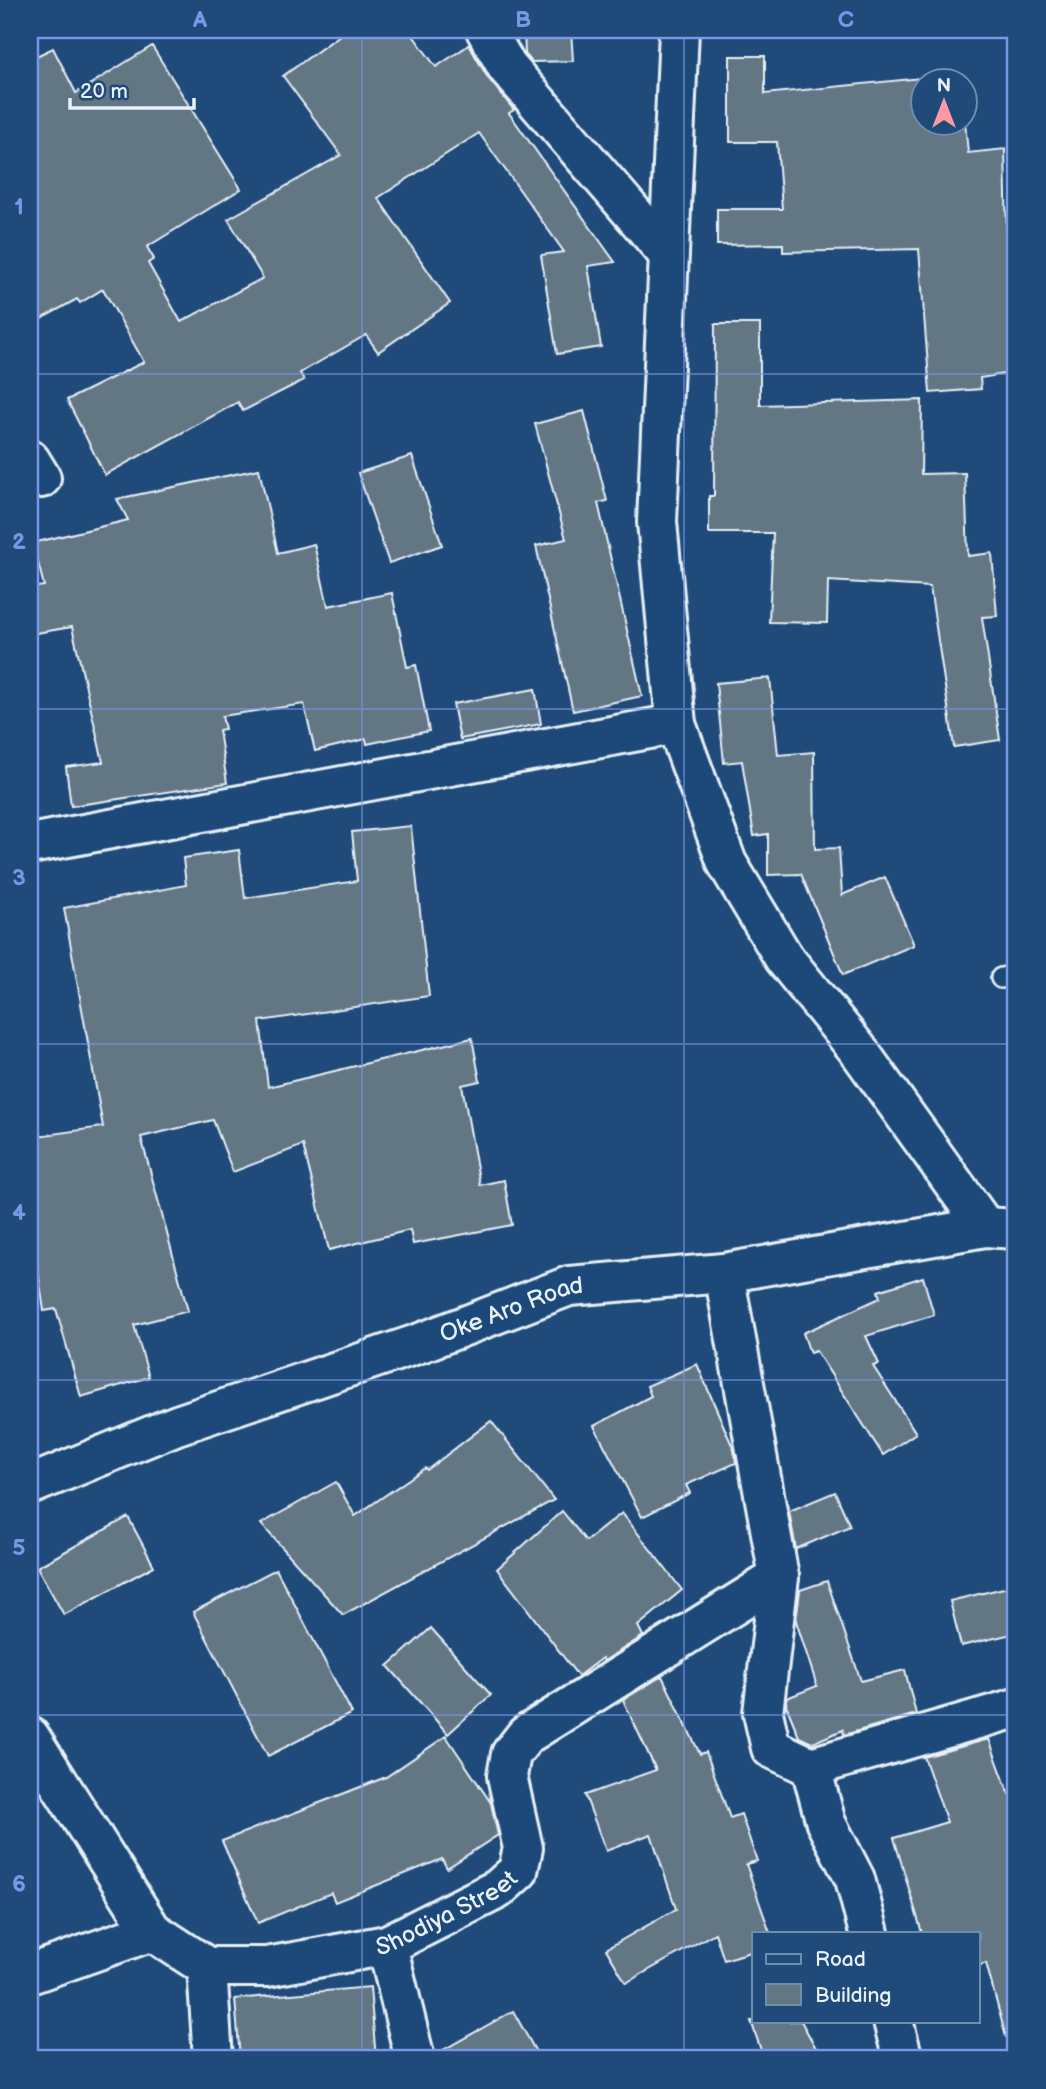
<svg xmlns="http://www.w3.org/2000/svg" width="1046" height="2089" font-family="'Balsamiq Sans',sans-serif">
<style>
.building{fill:#637684;stroke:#e8f1f8;stroke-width:2}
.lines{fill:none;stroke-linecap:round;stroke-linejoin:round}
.lane-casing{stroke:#e8f1f8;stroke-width:24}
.street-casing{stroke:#e8f1f8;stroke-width:44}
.secondary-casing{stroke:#e8f1f8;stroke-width:44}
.lane{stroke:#1f4a7a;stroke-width:19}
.street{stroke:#1f4a7a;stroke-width:38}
.secondary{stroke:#1f4a7a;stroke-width:38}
.grid{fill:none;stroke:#7897e6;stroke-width:2;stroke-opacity:0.55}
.labels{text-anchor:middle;stroke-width:7;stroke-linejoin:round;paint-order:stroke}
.street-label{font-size:24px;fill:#e8f1f8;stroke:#1f4a7a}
.neatline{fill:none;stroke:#7897e6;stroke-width:2.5}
.grid-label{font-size:23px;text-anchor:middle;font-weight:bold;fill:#7897e6}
</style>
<rect width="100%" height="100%" fill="#1f4a7a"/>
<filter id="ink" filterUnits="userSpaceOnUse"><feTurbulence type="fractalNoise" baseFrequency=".0143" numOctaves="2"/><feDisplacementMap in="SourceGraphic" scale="14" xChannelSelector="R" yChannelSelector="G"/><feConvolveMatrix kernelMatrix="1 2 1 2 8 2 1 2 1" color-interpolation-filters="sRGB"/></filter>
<g filter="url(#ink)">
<g class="building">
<polygon points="347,30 409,30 436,67 469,45 488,78 514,110 509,113 615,262 588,266 601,347 557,354 541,255 564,252 479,133 378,198 450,303 378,352 366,335 300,373 304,380 243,411 238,402 105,475 67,400 144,362 103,289 80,303 77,299 30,325 30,59 53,48 76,93 152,46 241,189 147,247 154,259 148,263 181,322 263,278 228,219 341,155 283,76"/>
<polygon points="524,30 571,30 573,61 532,62 525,54"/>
<polygon points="730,56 765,56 765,94 960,74 960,80 923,80 923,122 965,122 968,153 1005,149 1008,284 1016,283 1016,372 980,378 981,389 930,393 919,249 783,252 783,244 717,245 717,209 782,209 777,142 730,142"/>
<polygon points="715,324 760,324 760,405 922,400 921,474 965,473 968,556 992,553 997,616 982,617 1000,740 954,747 930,587 828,581 827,623 769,622 773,533 709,533 709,496 714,496"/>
<polygon points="584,411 607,501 598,503 642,696 573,711 536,546 566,539 535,424"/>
<polygon points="412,456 442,545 389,563 358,473"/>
<polygon points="259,469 278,553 314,544 328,606 392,593 407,667 416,665 429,731 367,744 366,739 315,751 304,704 222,716 225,729 219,730 227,783 71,806 66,767 103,762 72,627 30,634 30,588 44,586 33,543 128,520 117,499"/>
<polygon points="770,678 778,755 814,752 815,849 839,848 842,895 885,877 914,945 843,975 801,874 768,875 768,834 754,836 742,761 724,763 716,683"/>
<polygon points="535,689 541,724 460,739 453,704"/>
<polygon points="411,826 429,996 260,1021 268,1087 472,1038 480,1081 462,1085 480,1185 504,1180 512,1225 413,1244 410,1230 329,1250 303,1145 233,1172 213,1120 141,1137 188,1311 134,1325 149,1377 81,1397 56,1309 44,1311 30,1216 30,1137 103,1127 64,908 186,885 183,858 239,850 245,898 357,881 352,832"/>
<polygon points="923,1277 934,1315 866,1336 879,1364 873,1366 916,1433 883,1455 816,1351 810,1353 803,1333 880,1298 878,1291"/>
<polygon points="697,1364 734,1450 736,1463 686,1485 690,1493 642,1517 594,1426 651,1396 647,1386"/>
<polygon points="491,1421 554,1500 343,1615 261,1524 336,1482 355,1516 425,1468 427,1470"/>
<polygon points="835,1492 850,1526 796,1549 789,1511"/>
<polygon points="562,1511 586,1541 622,1513 682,1590 638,1626 643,1636 604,1661 602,1658 578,1676 497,1569"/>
<polygon points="128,1517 154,1566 64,1615 37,1567"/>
<polygon points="276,1569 352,1713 268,1756 193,1612"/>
<polygon points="827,1581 861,1681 905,1670 916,1714 844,1735 843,1730 812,1743 799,1737 786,1705 787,1698 817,1686 796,1621 800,1590"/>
<polygon points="1016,1585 1016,1633 961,1646 950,1601"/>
<polygon points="431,1628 491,1695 448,1734 388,1666"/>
<polygon points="662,1676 700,1754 706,1752 730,1818 741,1814 757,1861 746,1864 770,1933 754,1933 754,1951 724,1960 715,1933 626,1983 606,1949 676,1909 651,1834 606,1851 585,1795 656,1770 623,1700"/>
<polygon points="446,1736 491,1803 498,1835 447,1868 442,1859 335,1902 331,1893 258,1923 222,1841 386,1777"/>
<polygon points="989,1739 1009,1794 1016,1791 1016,2036 1006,2037 986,1963 978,1966 978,1933 922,1933 894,1838 947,1822 924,1757"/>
<polygon points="370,1987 376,2059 240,2059 235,1999"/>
<polygon points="513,2011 540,2059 436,2059 436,2054"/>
<polygon points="751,2021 801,2021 822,2059 764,2059"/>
</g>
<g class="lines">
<defs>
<polyline id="lane" points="1001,978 1016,975"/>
<g id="street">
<polyline points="486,30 507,67 668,254"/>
<polyline points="30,460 41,478"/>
<polyline points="30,844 676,724"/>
<polyline points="724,1273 779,1577 763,1713 771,1748 811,1767 826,1823 855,1879 869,1933"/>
<path id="s1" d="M 30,1737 L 152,1931 L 207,1967 L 267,1967 L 387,1945 L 498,1889 L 518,1871 L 523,1848 L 507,1776 L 511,1754 L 526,1735 L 779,1577"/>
<polyline points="811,1767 1016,1708"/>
<polyline points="387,1945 415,2059"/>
<polyline points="207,1967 213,2059"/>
<polyline points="30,1974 152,1931"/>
<polyline points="893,2021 903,2059"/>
</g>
<g id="secondary">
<polyline points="679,30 657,522 676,724 727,863 784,958 859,1051 985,1227"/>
<path id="s2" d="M 30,1485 L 177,1425 L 420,1343 L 569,1286 L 724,1273 L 985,1227 L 1016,1229"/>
</g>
</defs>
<use href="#lane" class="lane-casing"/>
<use href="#street" class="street-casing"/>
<use href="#secondary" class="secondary-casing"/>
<use href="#lane" class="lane"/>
<use href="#street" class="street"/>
<use href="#secondary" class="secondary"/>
</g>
</g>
<path class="grid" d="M 362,30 L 362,2059M 684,30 L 684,2059M 30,374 L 1016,374M 30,709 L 1016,709M 30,1044 L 1016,1044M 30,1380 L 1016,1380M 30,1715 L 1016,1715"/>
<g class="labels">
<g class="street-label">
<text dy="8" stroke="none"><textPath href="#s2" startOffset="513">Oke Aro Road</textPath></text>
<text dy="8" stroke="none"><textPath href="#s1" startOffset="544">Shodiya Street</textPath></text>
</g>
</g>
<rect width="1046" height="2089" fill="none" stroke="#1f4a7a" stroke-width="77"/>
<rect x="752" y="1932" width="228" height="91" fill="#1f4a7a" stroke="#6f8dac" stroke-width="2"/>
<rect x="766" y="1954" width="35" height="10" fill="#1f4a7a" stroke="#6f8dac" stroke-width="2"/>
<text x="815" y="1966" font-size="21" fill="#e8f1f8">Road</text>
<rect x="766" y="1984" width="35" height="21" fill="#637684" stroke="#6f8dac" stroke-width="2"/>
<text x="815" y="2002" font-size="21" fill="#e8f1f8">Building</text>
<g transform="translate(944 102)"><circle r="33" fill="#1f4a7a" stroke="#6f8dac" stroke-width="2"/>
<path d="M0-5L12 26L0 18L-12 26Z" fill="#ff9aa2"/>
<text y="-10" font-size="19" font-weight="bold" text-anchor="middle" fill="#e8f1f8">N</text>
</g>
<path d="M70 98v10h124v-10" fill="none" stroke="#e8f1f8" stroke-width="3.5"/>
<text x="80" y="98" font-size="21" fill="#e8f1f8" stroke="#1f4a7a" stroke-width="5" paint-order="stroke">20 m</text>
<rect x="38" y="38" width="969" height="2012" class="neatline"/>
<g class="grid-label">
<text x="200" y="27">A</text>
<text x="523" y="27">B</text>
<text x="846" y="27">C</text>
<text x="19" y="214">1</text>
<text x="19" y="549">2</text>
<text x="19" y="885">3</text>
<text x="19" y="1220">4</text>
<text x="19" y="1555">5</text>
<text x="19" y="1891">6</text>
</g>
</svg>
